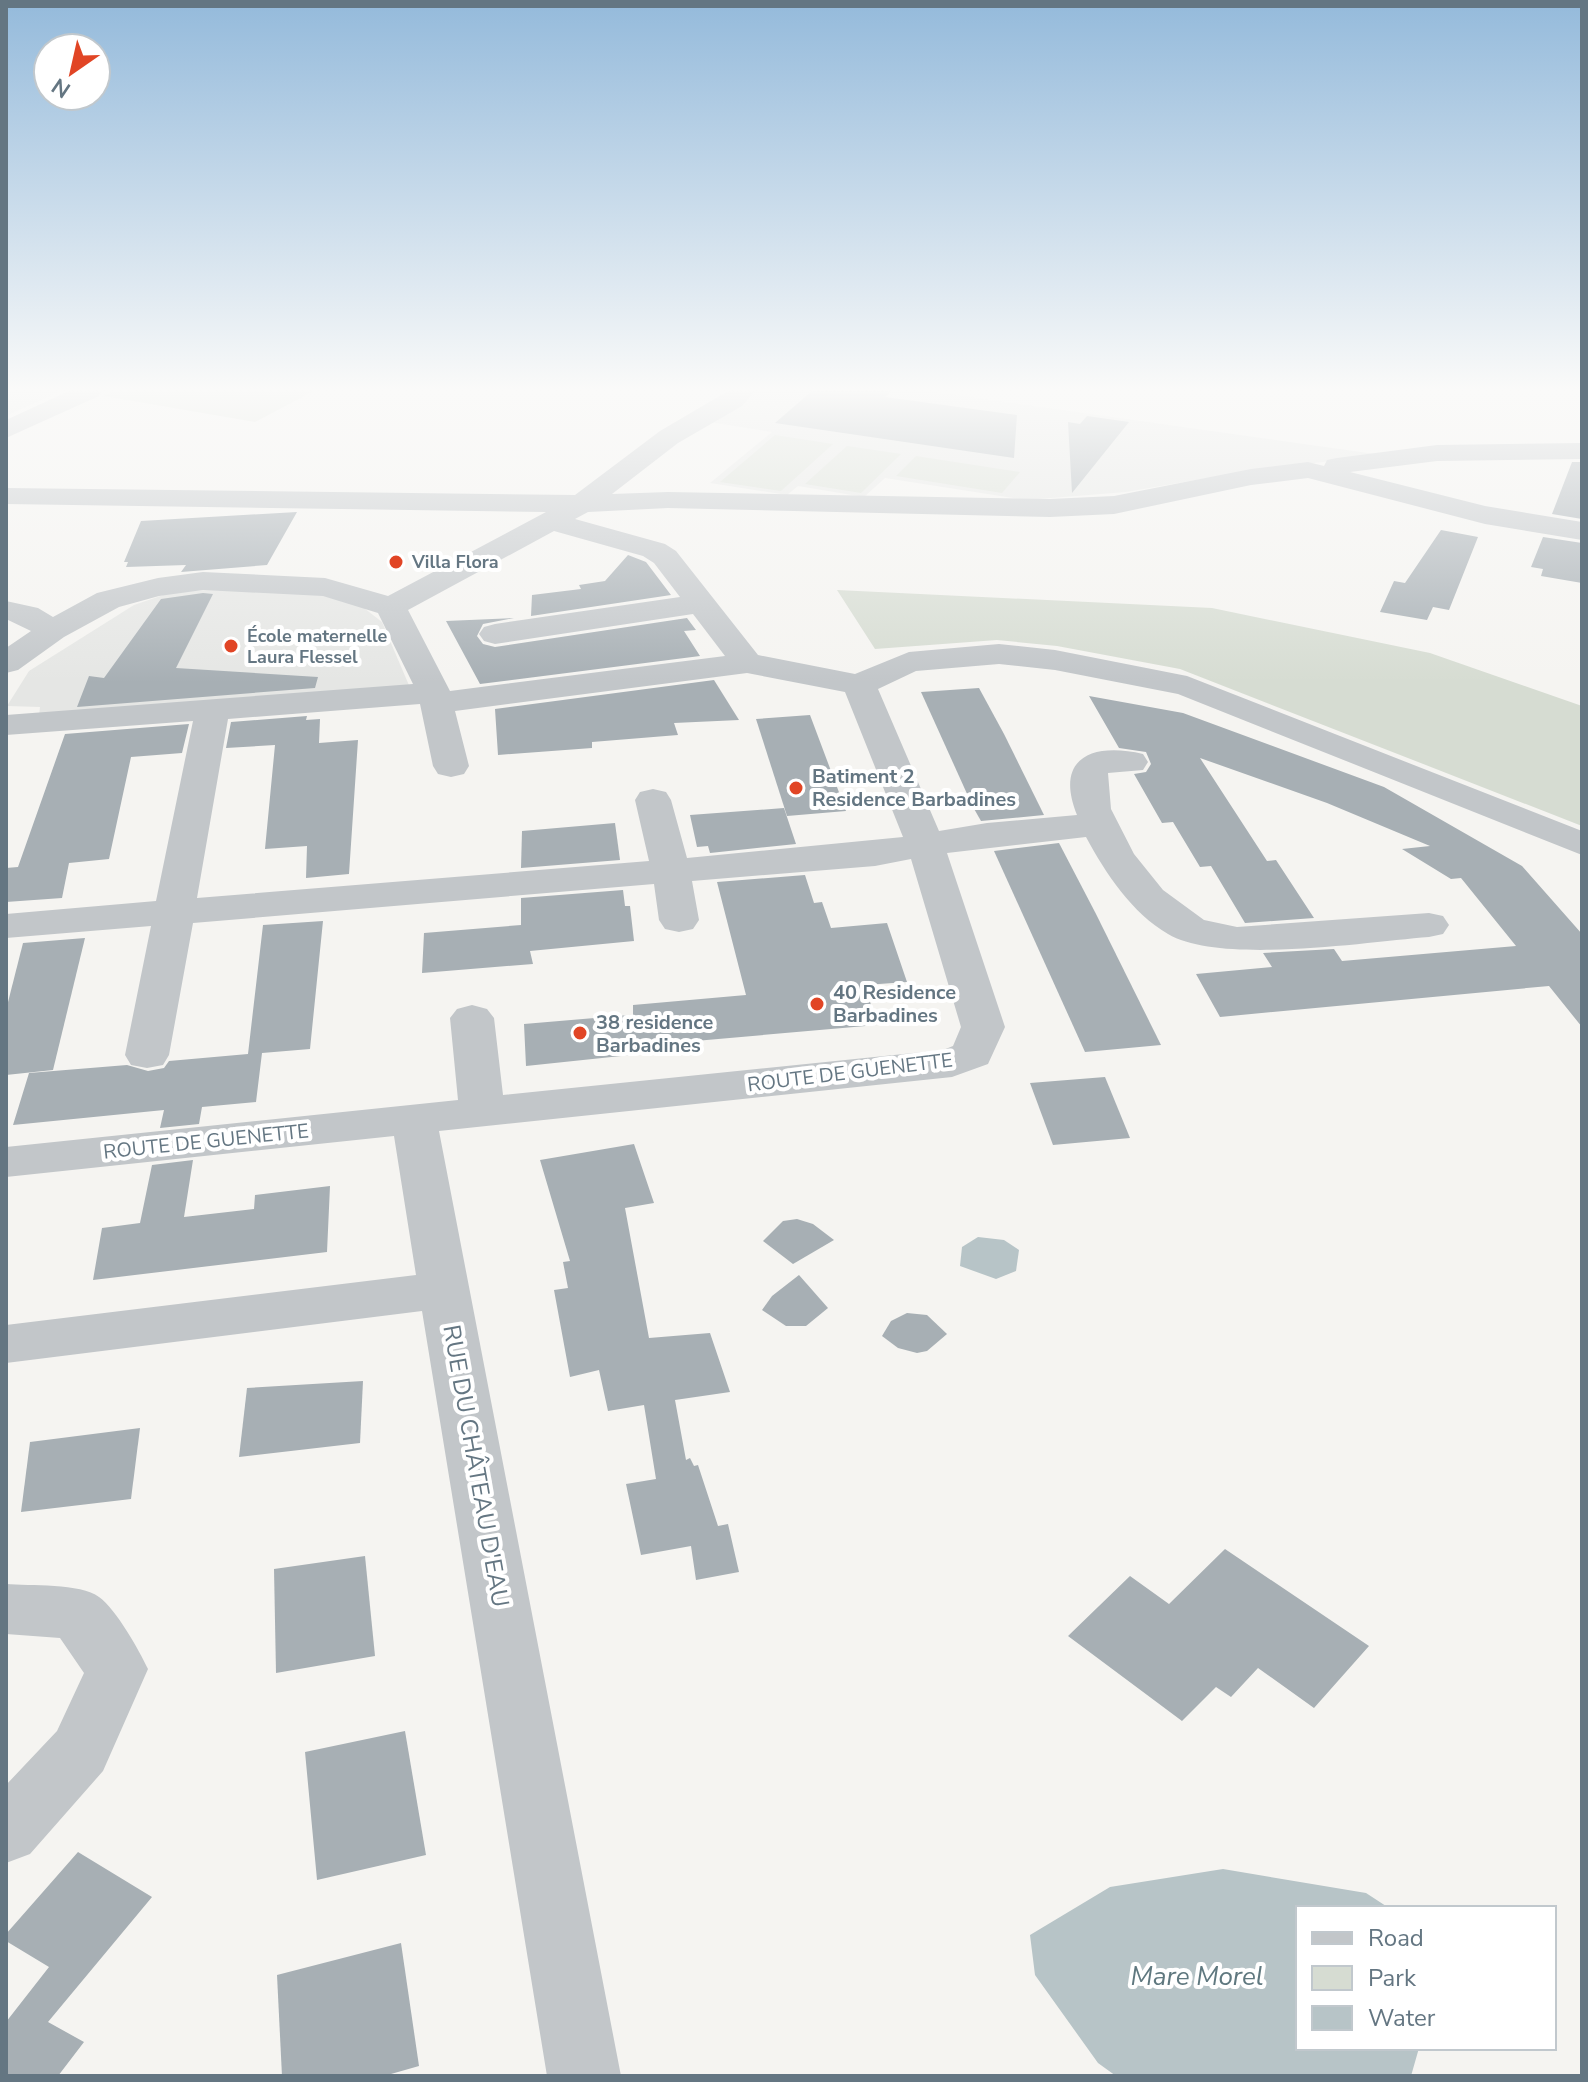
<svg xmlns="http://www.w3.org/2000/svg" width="1588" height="2082" font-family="'Nunito Sans',sans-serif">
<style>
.built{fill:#e5e6e4}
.green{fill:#d6dcd2}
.water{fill:#b7c4c7}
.building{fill:#a7afb4}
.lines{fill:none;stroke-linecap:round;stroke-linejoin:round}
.minor{fill:#c2c6c9;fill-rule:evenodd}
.poi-dot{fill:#e14525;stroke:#fff;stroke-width:3}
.labels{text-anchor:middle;stroke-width:8;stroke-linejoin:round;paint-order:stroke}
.far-poi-label{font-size:18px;font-weight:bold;fill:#647682;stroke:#fff;text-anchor:start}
.poi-label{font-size:20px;font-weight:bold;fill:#647682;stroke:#fff;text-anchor:start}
.street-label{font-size:20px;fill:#647682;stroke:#fff}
.near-street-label{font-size:24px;fill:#647682;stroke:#fff}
.near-water-label{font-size:26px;font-style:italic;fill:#5f787f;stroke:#fff}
</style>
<rect width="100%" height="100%" fill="#f5f4f1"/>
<g class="built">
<polygon points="6,391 60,391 6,416"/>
<polygon points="752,391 927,391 1382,455 1254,470 1126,492 1026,500 885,478 864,497 798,486 787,495 710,483 772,432 710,422"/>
<polygon points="213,590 323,594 364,608 382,622 411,690 39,716 40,707 7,706 29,671 134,605 175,591"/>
</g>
<g class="green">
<polygon points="114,391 314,391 255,422 104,396"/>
<polygon points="775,435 833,444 781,491 720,482"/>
<polygon points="847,446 901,454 861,493 805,484"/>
<polygon points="916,456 1020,472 1002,493 896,476"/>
<polygon points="837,590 1212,608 1430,653 1582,706 1582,826 1180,669 1057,646 997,640 875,649"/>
</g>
<g class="water">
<polygon points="978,1237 1004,1240 1019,1250 1016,1271 996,1279 960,1266 962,1247"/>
<polygon points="1223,1869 1366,1893 1389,1908 1298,1908 1298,2048 1419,2048 1411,2076 1116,2076 1098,2063 1035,1975 1030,1935 1110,1887"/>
</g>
<g class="building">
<polygon points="812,391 891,391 885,397 1017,415 1014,458 775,423"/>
<polygon points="1087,416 1129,422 1072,493 1068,422 1080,424"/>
<polygon points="1572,462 1582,462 1582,519 1552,514"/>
<polygon points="297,512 267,565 181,572 186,565 126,567 128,562 124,562 141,521"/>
<polygon points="1441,530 1478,537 1449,610 1433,607 1427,620 1380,612 1394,581 1405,583"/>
<polygon points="1543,537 1582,543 1582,583 1541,576 1543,569 1531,567"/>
<polygon points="628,555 646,562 671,595 531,616 532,595 581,589 579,585 605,581"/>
<polygon points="203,593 213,594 176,668 318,677 315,688 77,707 89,676 104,678 161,599"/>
<polygon points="514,618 483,624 477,636 483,644 495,647 687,618 696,630 684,631 700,656 480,684 446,621"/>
<polygon points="714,680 739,720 674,723 678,735 592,742 592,748 498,755 495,709"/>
<polygon points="979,688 1004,734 1044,815 981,821 973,807 921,692"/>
<polygon points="1089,696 1183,713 1384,787 1522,866 1582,934 1582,1027 1549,986 1220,1017 1196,974 1272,967 1263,953 1334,949 1342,961 1516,946 1461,878 1451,879 1402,849 1430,846 1327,803 1200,758 1267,861 1276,860 1314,918 1245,923 1211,866 1200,867 1173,822 1162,823 1134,774 1146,772 1151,764 1146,752 1119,748"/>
<polygon points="810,715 846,811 787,816 756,719"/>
<polygon points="307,716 306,720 320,719 319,743 358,740 349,874 306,878 307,846 265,849 275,745 226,748 231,722"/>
<polygon points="189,724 182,753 131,757 109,859 69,863 62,898 6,902 6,868 18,867 65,734"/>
<polygon points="784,808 796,844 710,853 708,846 697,847 690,815"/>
<polygon points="615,823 620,860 521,868 522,831"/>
<polygon points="1059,843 1096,914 1161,1045 1085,1052 994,851"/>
<polygon points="805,875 814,903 822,902 831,928 887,923 907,982 865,985 877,1025 638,1046 640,1054 526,1066 524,1024 630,1015 633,1026 633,1005 746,995 717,882"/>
<polygon points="623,890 625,906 630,906 634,941 530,951 533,964 422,973 424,933 521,925 521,898"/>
<polygon points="323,921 310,1049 262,1053 256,1102 202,1107 199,1124 160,1128 164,1110 13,1125 29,1073 127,1065 148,1071 164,1068 169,1061 248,1054 263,925"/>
<polygon points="85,938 53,1070 6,1075 6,1010 23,943"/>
<polygon points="1105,1077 1130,1138 1053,1145 1030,1083"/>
<polygon points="634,1144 654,1203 625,1208 649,1338 710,1333 730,1392 675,1400 686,1460 690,1458 694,1466 698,1465 718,1526 728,1524 739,1572 696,1580 691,1546 641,1555 626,1484 656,1479 644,1405 608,1411 599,1370 570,1377 554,1290 568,1288 563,1262 570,1261 540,1160"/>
<polygon points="193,1160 184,1217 254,1209 255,1195 330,1186 327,1252 93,1280 102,1228 140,1223 152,1165"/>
<polygon points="797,1219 813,1224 834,1240 793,1264 763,1241 783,1221"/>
<polygon points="799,1275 828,1308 806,1326 786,1326 762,1310 772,1296"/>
<polygon points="907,1313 927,1315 947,1334 927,1351 917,1353 898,1348 882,1336 891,1321"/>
<polygon points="363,1381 360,1443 239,1457 247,1388"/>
<polygon points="140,1428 131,1499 21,1512 30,1442"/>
<polygon points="1225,1549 1369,1646 1314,1708 1258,1668 1231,1697 1216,1687 1182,1721 1068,1636 1130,1576 1169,1604"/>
<polygon points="365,1556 375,1656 276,1673 274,1569"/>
<polygon points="405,1731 426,1855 317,1880 305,1752"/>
<polygon points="78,1852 152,1897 48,2022 84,2042 58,2076 6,2076 6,2022 49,1967 6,1941 6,1934"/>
<polygon points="401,1943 419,2066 384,2076 282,2076 277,1975"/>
</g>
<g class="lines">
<g class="minor">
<polygon points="69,391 102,391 99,396 6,438 6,420"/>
<path d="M 728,391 L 755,391 L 742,406 L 678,443 L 612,494 L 668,492 L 1050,499 L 1114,496 L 1251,469 L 1308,462 L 1324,466 L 1327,460 L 1337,458 L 1437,445 L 1582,443 L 1582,459 L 1437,461 L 1350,472 L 1485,506 L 1582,522 L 1582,540 L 1485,524 L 1308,478 L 1251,485 L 1114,514 L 1050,517 L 668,508 L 588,512 L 575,519 L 665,544 L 676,551 L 758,655 L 855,674 L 909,652 L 999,644 L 1055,650 L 1187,676 L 1582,831 L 1582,855 L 1178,694 L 1055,670 L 999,664 L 916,671 L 878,689 L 939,831 L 987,823 L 1077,815 C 1054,758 1092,742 1143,754 L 1148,762 L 1143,770 L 1108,773 L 1111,809 L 1134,854 L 1163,890 L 1204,920 L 1237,927 L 1429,913 L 1443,916 L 1449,925 L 1443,934 L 1429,937 C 1365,942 1221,965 1168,934 C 1132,913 1106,874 1086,837 L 947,853 L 1005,1027 L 988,1064 L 952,1077 L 439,1131 L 621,2076 L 547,2076 L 422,1311 L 6,1363 L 6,1325 L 416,1275 L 394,1136 L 6,1177 L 6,1147 L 458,1100 L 450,1018 L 457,1009 L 472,1005 L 487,1009 L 494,1018 L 503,1095 L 943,1050 L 953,1046 L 961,1027 L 911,859 L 875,866 L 692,881 L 699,920 L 693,929 L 679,932 L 665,929 L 659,920 L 654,884 L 193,923 L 169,1055 L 163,1065 L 147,1068 L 131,1065 L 125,1055 L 151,926 L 6,938 L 6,914 L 156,901 L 193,721 L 6,735 L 6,715 L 413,684 L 378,613 L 323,596 L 203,590 L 159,596 L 119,607 L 64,637 L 18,670 L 6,673 L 6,648 L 31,631 L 6,619 L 6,601 L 38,608 L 53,617 L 97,593 L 158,578 L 203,572 L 325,578 L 388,596 L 546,512 L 6,504 L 6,488 L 575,495 L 660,431 ZM 554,531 L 643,556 L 654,563 L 680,597 L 495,624 L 484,627 L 479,634 L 484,641 L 495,644 L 693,614 L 725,656 L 450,691 L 408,610 ZM 747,673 L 845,692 L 903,837 L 687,858 L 671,800 L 666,792 L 653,789 L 640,792 L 635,800 L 649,861 L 197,898 L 228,719 L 420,704 L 433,766 L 438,774 L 451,777 L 464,774 L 469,766 L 455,711 Z"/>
<path d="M 6,1584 C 29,1586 81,1583 99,1597 C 116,1609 139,1650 148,1669 L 103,1771 L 30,1854 L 6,1863 L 6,1785 L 57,1731 L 84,1673 L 60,1638 L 6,1634 Z"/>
</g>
</g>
<linearGradient id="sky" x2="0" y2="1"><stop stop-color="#94badb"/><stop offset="0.57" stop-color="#fafaf9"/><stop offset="1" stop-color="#fafaf9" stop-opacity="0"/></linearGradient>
<rect width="1588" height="683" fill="url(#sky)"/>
<g class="poi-dot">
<circle cx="396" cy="562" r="8"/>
<circle cx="231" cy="646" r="8"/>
<circle cx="796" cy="788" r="8"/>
<circle cx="817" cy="1004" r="8"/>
<circle cx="580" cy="1033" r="8"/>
</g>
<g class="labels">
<g class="far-poi-label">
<text x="412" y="568">Villa Flora</text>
<text x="247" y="642">École maternelle<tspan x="247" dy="21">Laura Flessel</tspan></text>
</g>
<g class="poi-label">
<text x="812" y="783">Batiment 2<tspan x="812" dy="23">Residence Barbadines</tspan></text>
<text x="833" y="999">40 Residence<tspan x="833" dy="23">Barbadines</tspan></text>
<text x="596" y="1029">38 residence<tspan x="596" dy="23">Barbadines</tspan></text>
</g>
<g class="street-label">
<text transform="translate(850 1072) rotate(-7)" y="7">ROUTE DE GUENETTE</text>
<text transform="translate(206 1141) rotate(-6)" y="7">ROUTE DE GUENETTE</text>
</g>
<g class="near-street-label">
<text transform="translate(476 1466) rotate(80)" y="8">RUE DU CHÂTEAU D'EAU</text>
</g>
<g class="near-water-label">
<text x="1197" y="1985">Mare Morel</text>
</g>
</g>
<rect width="1588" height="2082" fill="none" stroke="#647682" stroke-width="16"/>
<rect x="1296" y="1906" width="260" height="144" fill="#ffffff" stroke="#c1c8cd" stroke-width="2"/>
<rect x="1312" y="1932" width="40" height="12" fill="#c2c6c9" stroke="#c1c8cd" stroke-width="2"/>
<text x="1368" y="1946" font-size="24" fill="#647682">Road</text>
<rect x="1312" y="1966" width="40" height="24" fill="#d6dcd2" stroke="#c1c8cd" stroke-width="2"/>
<text x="1368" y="1986" font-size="24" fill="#647682">Park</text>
<rect x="1312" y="2006" width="40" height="24" fill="#b7c4c7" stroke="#c1c8cd" stroke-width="2"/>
<text x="1368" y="2026" font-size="24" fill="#647682">Water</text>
<g transform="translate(72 72) rotate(214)"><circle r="38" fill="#ffffff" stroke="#c1c8cd" stroke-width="2"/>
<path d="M0-6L14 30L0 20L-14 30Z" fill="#e14525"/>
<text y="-12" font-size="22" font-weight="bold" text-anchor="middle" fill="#647682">N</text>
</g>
</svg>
